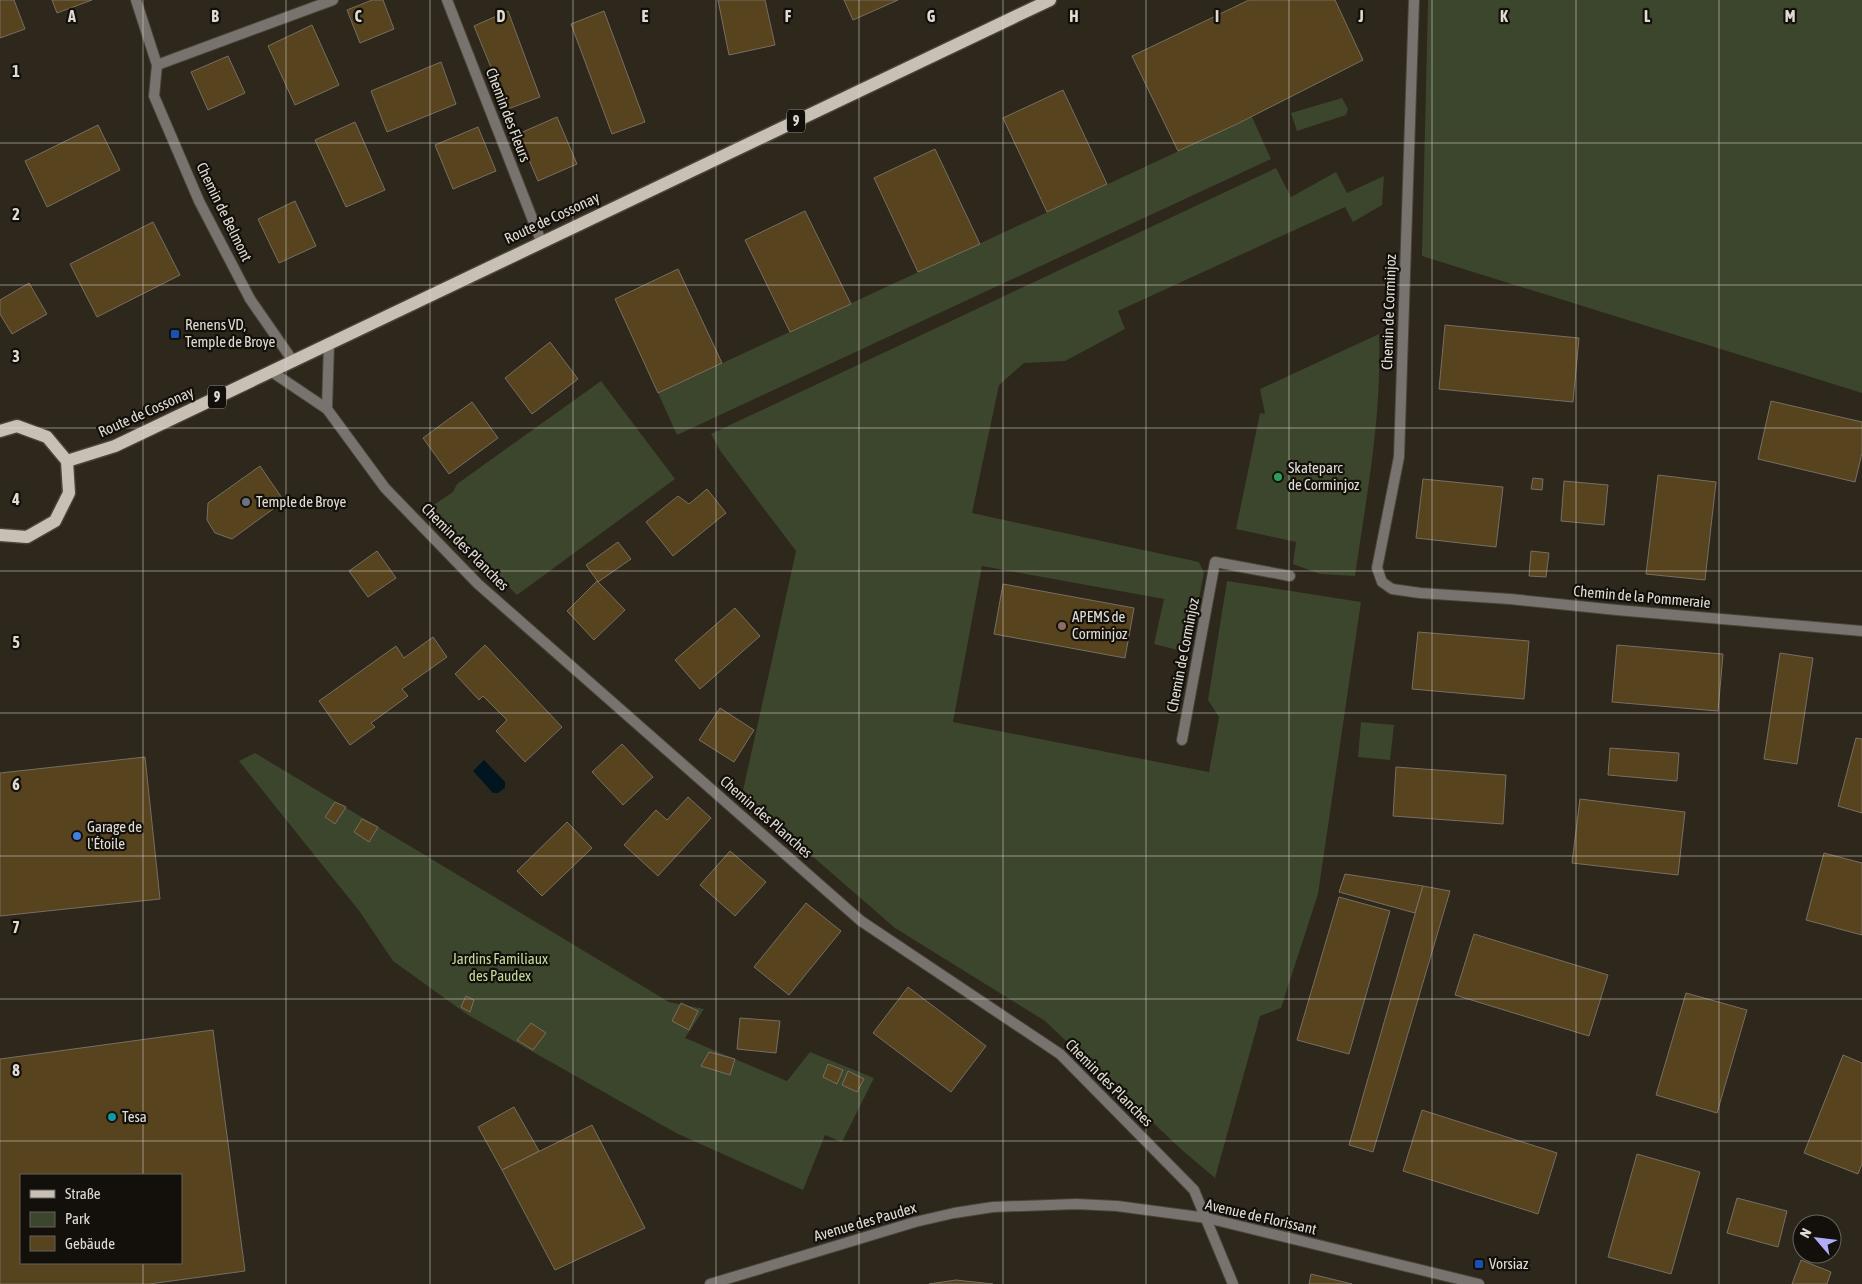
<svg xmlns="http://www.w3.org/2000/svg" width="1862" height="1284" font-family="'Asap Condensed',sans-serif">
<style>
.green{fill:#3c462c}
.water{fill:#011520}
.building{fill:#57431e;stroke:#766f62;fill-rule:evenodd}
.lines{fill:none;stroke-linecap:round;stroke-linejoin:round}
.pedestrian-casing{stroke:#4a4439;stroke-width:12}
.minor-casing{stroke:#4a4439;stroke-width:12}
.primary-casing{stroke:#4a4439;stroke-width:15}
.pedestrian{stroke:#78736e;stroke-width:10}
.minor{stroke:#78736e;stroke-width:10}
.primary{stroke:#c8c0b5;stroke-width:12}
.grid{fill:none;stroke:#e0dcd4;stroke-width:1;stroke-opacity:0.55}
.transit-dot{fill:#1a4fb4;stroke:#13100b;stroke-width:2}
.leisure-dot{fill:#2e9e5b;stroke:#13100b;stroke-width:2}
.worship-dot{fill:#6b7280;stroke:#13100b;stroke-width:2}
.education-dot{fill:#8d6e63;stroke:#13100b;stroke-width:2}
.shop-dot{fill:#3f7fe0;stroke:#13100b;stroke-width:2}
.culture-dot{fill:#0f9aa8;stroke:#13100b;stroke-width:2}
.labels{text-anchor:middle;stroke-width:4.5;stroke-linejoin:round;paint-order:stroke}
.shield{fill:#13100b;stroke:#a29f98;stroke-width:1}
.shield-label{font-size:14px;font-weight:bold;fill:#e0dcd4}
.street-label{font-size:15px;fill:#e0dcd4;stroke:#13100b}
.poi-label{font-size:15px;fill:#e0dcd4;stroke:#13100b;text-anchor:start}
.park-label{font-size:15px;fill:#c0da99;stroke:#13100b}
.grid-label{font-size:16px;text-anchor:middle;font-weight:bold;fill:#e0dcd4;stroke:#13100b;stroke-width:4.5;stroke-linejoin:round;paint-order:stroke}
</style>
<rect width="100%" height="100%" fill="#2d271c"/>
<g class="green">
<polygon points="1428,0 1862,0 1862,393 1422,256"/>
<polygon points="1342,98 1348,109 1346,115 1297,131 1291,113"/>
<polygon points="1252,117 1271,159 677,435 658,393"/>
<polygon points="1276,168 1291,197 1336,172 1347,193 1384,176 1382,205 1353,222 1345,207 1118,311 1125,329 1065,361 1024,363 999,385 972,513 1199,562 1204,573 1190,644 1178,650 1154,644 1164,599 982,566 953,722 1209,772 1219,717 1208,700 1227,581 1361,602 1318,894 1281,1008 1260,1016 1215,1178 1183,1151 1045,1021 895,928 742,795 796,551 721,452 711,434"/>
<path d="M 1379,334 C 1382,417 1367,493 1355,576 L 1320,574 L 1293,564 L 1296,542 L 1236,529 L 1260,413 L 1265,414 L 1260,389 Z"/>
<polygon points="601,381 675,479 517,595 429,508 453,492 457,484"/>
<polygon points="1361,722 1394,725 1390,760 1358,757"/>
<polygon points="255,753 669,1002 704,1009 685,1038 787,1081 810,1052 874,1078 842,1142 825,1135 803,1190 676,1133 468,1015 393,961 360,912 239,761"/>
</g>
<polygon class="water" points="484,760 505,782 505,788 498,793 493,793 473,771"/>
<g class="building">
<polygon points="0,0 14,0 25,29 0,38"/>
<polygon points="52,0 92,0 57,13"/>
<polygon points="372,0 383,0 394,29 360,43 347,10"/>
<polygon points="718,0 765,0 775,45 729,55"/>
<polygon points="844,0 898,0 853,20"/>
<polygon points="1249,0 1335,0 1363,60 1237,124 1178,151 1132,56"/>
<polygon points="508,11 540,97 508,109 474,26"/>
<polygon points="604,11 645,122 612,134 571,24"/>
<polygon points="312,25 339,85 295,105 268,46"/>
<polygon points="228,56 245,93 208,110 191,72"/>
<polygon points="441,62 456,104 387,132 371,91"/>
<polygon points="1063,90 1107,184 1047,212 1003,118"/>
<polygon points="557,117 577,164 538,181 518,134"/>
<polygon points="355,122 385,190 346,207 315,140"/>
<polygon points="98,125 120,170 47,207 25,161"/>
<polygon points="478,127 496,171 453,189 435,145"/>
<polygon points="935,149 980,244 918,272 874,178"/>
<polygon points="295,201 316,246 279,263 258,219"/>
<polygon points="805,211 851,304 790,332 745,240"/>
<polygon points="153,222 180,275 97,317 70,264"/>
<polygon points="678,269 722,363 658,393 615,299"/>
<polygon points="29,283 47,314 12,334 0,314 0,300"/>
<polygon points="1445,325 1579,338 1573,402 1439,389"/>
<polygon points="550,342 578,379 532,414 505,378"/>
<polygon points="1771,401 1862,422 1862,453 1855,482 1758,459"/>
<polygon points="472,402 498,438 449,474 423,438"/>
<polygon points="260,466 284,501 232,539 215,533 207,520 208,503"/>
<polygon points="1658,475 1716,482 1705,580 1646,574"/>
<polygon points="1533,478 1543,479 1542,490 1531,489"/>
<polygon points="1423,479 1503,487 1496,547 1416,538"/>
<polygon points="1564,481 1608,485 1604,525 1561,521"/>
<polygon points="707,489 726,513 673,556 646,522 678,496 689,504"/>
<polygon points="618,542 631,559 598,582 586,565"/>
<polygon points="377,551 396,578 368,597 349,571"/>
<polygon points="1531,551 1549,553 1546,577 1529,576"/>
<polygon points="597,581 625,610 594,640 567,611"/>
<polygon points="1003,584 1134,608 1125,658 994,634"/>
<polygon points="735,608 760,636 700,689 675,660"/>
<polygon points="1418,632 1529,641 1524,699 1412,689"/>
<polygon points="433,637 447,657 402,689 408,696 371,723 375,727 350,745 319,701 396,646 404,658"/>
<polygon points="485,645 562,727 525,762 496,731 507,720 483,696 479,700 455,674"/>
<polygon points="1617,645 1723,654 1718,711 1612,702"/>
<polygon points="1780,653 1813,658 1797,764 1764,759"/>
<polygon points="720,708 754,730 734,762 699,740"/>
<polygon points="1856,738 1862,739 1862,813 1838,806"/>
<polygon points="622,744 653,777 623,805 592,772"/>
<polygon points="1610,748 1679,753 1677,781 1608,775"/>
<polygon points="145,757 160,899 0,916 0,773"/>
<polygon points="1396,767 1506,775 1503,824 1393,816"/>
<polygon points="688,797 711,818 658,876 624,845 656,810 667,820"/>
<polygon points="1580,799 1685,812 1678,875 1572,863"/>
<polygon points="335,802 346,807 335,824 325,817"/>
<polygon points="362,819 378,827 369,842 354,832"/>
<polygon points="567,822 592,848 542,896 517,871"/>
<polygon points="730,851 766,882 735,916 700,885"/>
<polygon points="1824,853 1862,863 1862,935 1806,920"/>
<polygon points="1345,874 1423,886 1415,913 1339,892"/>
<polygon points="1423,886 1450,891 1373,1152 1349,1145"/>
<polygon points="1339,897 1390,911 1349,1054 1297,1040"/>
<polygon points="806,903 841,931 789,995 754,967"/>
<polygon points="1474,934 1608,975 1589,1036 1455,995"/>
<polygon points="908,987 986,1046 951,1092 873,1033"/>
<polygon points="1686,993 1747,1010 1717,1113 1656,1095"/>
<polygon points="466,996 474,1000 470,1012 461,1007"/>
<polygon points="681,1003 698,1011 689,1030 672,1021"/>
<polygon points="740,1018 780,1021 776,1053 737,1049"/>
<polygon points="531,1023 546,1033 533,1050 517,1040"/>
<path d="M 213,1030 L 245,1271 L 149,1284 L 0,1284 L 0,1059 ZM 21,1175 L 181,1175 L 181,1263 L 21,1263 Z"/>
<polygon points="709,1052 735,1059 730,1075 701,1066"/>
<polygon points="1843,1055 1862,1063 1862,1164 1858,1174 1804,1153"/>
<polygon points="828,1064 843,1070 837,1084 823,1077"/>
<polygon points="848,1071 864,1079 857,1092 842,1085"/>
<polygon points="514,1107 539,1151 502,1170 478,1127"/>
<polygon points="1422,1110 1557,1153 1538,1214 1403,1171"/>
<polygon points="592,1125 645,1228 555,1270 502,1170"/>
<polygon points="1637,1154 1700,1172 1671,1274 1608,1257"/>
<polygon points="1737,1198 1787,1211 1778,1247 1727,1233"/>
<polygon points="1801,1260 1831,1272 1827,1284 1792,1284"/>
<polygon points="1311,1274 1352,1284 1309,1284"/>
<polygon points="956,1280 993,1284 929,1284"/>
</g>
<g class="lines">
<defs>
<polyline id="pedestrian" points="1182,740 1215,562 1290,576"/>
<g id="minor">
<polyline points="136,0 157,65 154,96 199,201 250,299 293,361"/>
<polyline points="447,0 541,241"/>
<polyline points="1414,0 1399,457 1377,568 1382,582 1392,589 1420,593 1510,599 1617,610 1862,631"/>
<polyline points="157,65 333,0"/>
<polyline points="272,372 327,409 385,488 478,584 861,921 1060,1054 1194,1190 1233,1284"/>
<polyline points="327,409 329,343"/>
<polyline points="710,1284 915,1222 954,1213 993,1207 1076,1204 1117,1206 1207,1218 1479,1284"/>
</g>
<g id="primary">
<polyline points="0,431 17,426 47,437 67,461 69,493 55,521 27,537 0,535"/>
<polyline points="67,461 115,446 1050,0"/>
</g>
</defs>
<use href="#pedestrian" class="pedestrian-casing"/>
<use href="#minor" class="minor-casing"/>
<use href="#primary" class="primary-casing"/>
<use href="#pedestrian" class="pedestrian"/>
<use href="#minor" class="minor"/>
<use href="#primary" class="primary"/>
</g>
<path class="grid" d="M 143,0 L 143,1175M 286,0 L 286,1284M 430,0 L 430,1284M 573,0 L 573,1284M 716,0 L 716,1284M 859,0 L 859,1284M 1003,0 L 1003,1284M 1146,0 L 1146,1284M 1289,0 L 1289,1284M 1432,0 L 1432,1284M 1576,0 L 1576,1284M 1719,0 L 1719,1284M 0,143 L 1862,143M 0,285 L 1862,285M 0,428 L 1862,428M 0,571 L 1862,571M 0,713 L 1862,713M 0,856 L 1862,856M 0,999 L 1862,999M 0,1141 L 1862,1141M 143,1263 L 143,1284"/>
<g class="transit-dot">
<rect x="170" y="329" width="10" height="10" rx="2.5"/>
<rect x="1474" y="1259" width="10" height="10" rx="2.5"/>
</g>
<circle class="leisure-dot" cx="1278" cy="477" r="5"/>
<circle class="worship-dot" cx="246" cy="502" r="5"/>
<circle class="education-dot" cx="1062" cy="626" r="5"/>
<circle class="shop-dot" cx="77" cy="836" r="5"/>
<circle class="culture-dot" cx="112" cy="1117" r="5"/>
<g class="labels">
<g class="shield">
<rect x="787" y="109.5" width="18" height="23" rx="4"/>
<rect x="208" y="385.5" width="18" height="23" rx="4"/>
</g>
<g class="shield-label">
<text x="796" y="126">9</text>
<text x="217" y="402">9</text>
</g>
<g class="street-label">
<text transform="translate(508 115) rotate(69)" y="5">Chemin des Fleurs</text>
<text transform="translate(224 212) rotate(64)" y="5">Chemin de Belmont</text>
<text transform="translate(552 218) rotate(-25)" y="5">Route de Cossonay</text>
<text transform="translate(1389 312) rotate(-88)" y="5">Chemin de Corminjoz</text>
<text transform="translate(146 412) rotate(-24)" y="5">Route de Cossonay</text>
<text transform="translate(465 547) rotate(45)" y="5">Chemin des Planches</text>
<text transform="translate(1642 597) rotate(5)" y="5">Chemin de la Pommeraie</text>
<text transform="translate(1183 655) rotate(-79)" y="5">Chemin de Corminjoz</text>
<text transform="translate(766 817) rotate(41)" y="5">Chemin des Planches</text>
<text transform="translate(1109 1083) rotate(45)" y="5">Chemin des Planches</text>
<text transform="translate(1261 1217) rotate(13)" y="5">Avenue de Florissant</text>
<text transform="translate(865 1222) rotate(-16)" y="5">Avenue des Paudex</text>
</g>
<g class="poi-label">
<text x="185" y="330">Renens VD,<tspan x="185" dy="17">Temple de Broye</tspan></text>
<text x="1288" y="473">Skateparc<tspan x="1288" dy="17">de Corminjoz</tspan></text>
<text x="256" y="507">Temple de Broye</text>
<text x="1072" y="622">APEMS de<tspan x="1072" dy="17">Corminjoz</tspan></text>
<text x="87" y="832">Garage de<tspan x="87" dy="17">l'Étoile</tspan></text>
<text x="122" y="1122">Tesa</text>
<text x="1489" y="1269">Vorsiaz</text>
</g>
<g class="park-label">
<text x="500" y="964">Jardins Familiaux<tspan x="500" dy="17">des Paudex</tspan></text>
</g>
</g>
<g class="grid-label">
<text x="72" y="22">A</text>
<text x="215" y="22">B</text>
<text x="358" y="22">C</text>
<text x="501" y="22">D</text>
<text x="645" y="22">E</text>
<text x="788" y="22">F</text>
<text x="931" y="22">G</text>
<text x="1074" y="22">H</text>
<text x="1217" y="22">I</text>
<text x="1361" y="22">J</text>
<text x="1504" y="22">K</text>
<text x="1647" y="22">L</text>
<text x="1790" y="22">M</text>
<text x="16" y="77">1</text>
<text x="16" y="220">2</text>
<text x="16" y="362">3</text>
<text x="16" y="505">4</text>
<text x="16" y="648">5</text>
<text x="16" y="790">6</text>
<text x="16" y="933">7</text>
<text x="16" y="1076">8</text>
</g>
<rect x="20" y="1174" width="162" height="90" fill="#13100b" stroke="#65625b"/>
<rect x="30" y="1190" width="25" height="8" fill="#c8c0b5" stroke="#65625b"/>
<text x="65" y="1199" font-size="15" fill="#e0dcd4">Straße</text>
<rect x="30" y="1212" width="25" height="15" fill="#3c462c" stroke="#65625b"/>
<text x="65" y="1224" font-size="15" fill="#e0dcd4">Park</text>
<rect x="30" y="1236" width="25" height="15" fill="#57431e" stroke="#65625b"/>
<text x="65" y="1249" font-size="15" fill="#e0dcd4">Gebäude</text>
<g transform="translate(1817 1239) rotate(298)"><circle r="24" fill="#13100b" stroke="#65625b"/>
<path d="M0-4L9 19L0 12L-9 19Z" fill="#b2adf9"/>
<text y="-8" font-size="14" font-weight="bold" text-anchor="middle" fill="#e0dcd4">N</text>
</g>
</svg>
